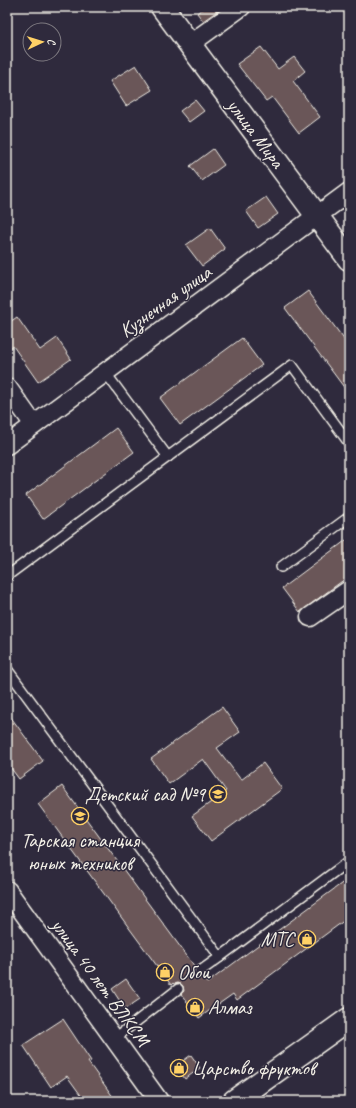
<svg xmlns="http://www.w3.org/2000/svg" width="356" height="1108" font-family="Caveat,sans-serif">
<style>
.building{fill:#6a5658;stroke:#f4f1e8}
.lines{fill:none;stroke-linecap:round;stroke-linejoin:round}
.lane-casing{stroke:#f4f1e8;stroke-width:12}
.street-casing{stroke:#f4f1e8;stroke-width:21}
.secondary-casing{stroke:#f4f1e8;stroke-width:25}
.lane{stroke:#2f2a3d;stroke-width:9}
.street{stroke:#2f2a3d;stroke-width:18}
.secondary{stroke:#2f2a3d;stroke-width:22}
.labels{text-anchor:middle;stroke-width:3;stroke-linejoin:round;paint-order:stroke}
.street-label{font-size:20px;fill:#f4f1e8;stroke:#2f2a3d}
.poi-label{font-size:20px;fill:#f4f1e8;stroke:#2f2a3d;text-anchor:start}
</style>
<rect width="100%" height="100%" fill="#2f2a3d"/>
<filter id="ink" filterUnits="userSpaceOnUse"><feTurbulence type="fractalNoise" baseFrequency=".025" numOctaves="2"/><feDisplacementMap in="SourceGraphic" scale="8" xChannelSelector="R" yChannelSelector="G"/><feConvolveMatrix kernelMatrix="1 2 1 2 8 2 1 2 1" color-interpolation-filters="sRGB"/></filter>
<g filter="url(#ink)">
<g class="building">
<polygon points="205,7 223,7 203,21 197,13"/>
<polygon points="261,47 278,69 294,57 305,71 293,81 320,117 299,133 272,97 266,101 237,64"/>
<polygon points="136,65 152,90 126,106 110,81"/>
<polygon points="195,100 204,111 189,122 180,111"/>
<polygon points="213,149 224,165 202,181 190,166"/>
<polygon points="266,197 278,214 258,228 246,211"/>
<polygon points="210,228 225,249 202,266 186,245"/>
<polygon points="308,291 349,346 349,394 285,308"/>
<polygon points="17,317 40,350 57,338 71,359 38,382 13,346 7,350 7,324"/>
<polygon points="242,338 262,365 180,425 160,398"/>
<polygon points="116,428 134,452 43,519 26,495"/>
<polygon points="349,538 349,576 300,612 282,588"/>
<polygon points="222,707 240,732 217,748 241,780 263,763 282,789 211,841 192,816 226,791 203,759 169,784 151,759"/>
<polygon points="7,712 43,761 19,779 7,763"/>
<polygon points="62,786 195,967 193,972 194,976 199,978 203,977 207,983 349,878 349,917 237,1000 233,994 199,1018 181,994 184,991 183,986 181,984 178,983 174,984 173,983 171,985 38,804"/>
<polygon points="126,979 140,999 125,1009 112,989"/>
<polygon points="63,1019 91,1061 88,1062 116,1101 85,1101 67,1076 51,1087 23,1045"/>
<polygon points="191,1055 200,1068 185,1079 176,1066"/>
</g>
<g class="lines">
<defs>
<g id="lane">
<polyline points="105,372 168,457"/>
<polyline points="281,567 349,517"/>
<polyline points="7,576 292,365 349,443"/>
<polyline points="7,669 220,957 349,861"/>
<polyline points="199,972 220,957"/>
<polyline points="114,1039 178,989"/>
</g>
<g id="street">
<polyline points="190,44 241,7"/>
<polyline points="7,387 34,425"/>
<polyline points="7,445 349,192"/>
<polyline points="310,617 349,590"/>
<polyline points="7,890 159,1101"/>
</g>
<g id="secondary">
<polyline points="162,7 349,259"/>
<polyline points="234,1101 349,1019"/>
</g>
</defs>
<use href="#lane" class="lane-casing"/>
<use href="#street" class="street-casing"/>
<use href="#secondary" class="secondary-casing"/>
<use href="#lane" class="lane"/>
<use href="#street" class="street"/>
<use href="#secondary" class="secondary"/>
</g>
</g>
<defs>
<symbol id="school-ring" viewBox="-11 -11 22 22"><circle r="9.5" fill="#2f2a3d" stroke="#ffd166" stroke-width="1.5"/><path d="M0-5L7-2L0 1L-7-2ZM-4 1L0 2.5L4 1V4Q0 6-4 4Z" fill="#ffd166"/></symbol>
<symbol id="shop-ring" viewBox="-11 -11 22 22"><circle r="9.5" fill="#2f2a3d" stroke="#ffd166" stroke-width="1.5"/><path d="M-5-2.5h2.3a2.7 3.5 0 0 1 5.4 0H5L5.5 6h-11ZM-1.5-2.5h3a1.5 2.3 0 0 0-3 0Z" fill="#ffd166"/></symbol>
</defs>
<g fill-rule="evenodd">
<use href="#school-ring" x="208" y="784" width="20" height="20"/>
<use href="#school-ring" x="70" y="806" width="20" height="20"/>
<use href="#shop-ring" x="297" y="929" width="20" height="20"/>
<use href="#shop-ring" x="155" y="962" width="20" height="20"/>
<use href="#shop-ring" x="185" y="997" width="20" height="20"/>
<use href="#shop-ring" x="169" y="1058" width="20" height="20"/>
</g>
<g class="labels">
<g class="street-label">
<text transform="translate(256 133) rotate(53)" y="7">улица Мира</text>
<text transform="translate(165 301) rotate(-36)" y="7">Кузнечная улица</text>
<text transform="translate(101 982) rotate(54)" y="7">улица 40 лет ВЛКСМ</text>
</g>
<g class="poi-label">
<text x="205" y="801" text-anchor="end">Детский сад №9</text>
<text x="80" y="847" text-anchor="middle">Тарская станция<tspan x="80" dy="23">юных техников</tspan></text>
<text x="294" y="946" text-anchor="end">МТС</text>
<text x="178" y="979">Обои</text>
<text x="208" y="1014">Алмаз</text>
<text x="192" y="1075">Царство фруктов</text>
</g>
</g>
<rect width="356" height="1108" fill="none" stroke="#2f2a3d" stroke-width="24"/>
<rect x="12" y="12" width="332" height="1084" fill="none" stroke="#f4f1e8" stroke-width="1.5" filter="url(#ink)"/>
<g transform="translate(42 42) rotate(86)"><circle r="19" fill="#2f2a3d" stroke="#7e7a81"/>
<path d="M0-3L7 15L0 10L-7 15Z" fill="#ffd166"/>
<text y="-6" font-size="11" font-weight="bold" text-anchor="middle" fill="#f4f1e8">С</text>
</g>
</svg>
